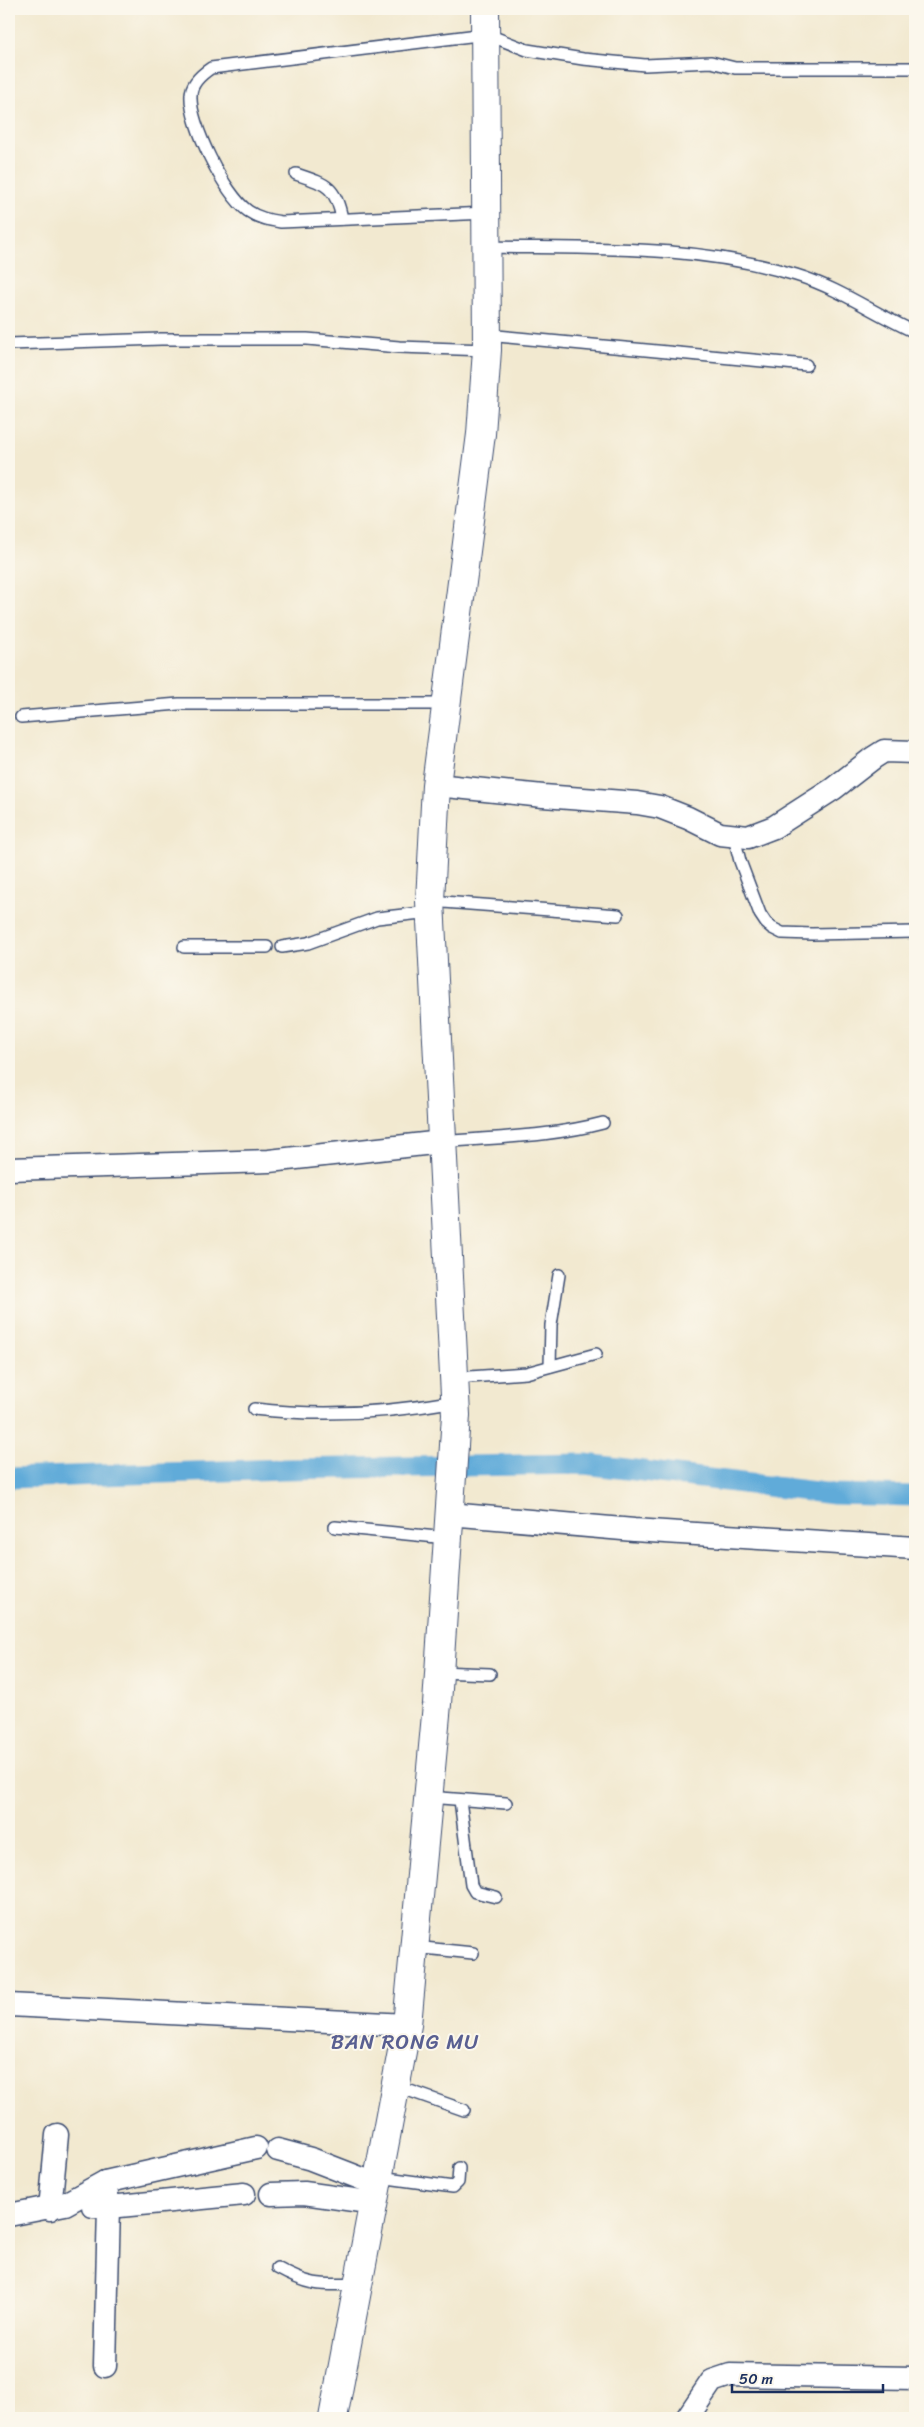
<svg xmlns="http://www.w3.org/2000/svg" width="924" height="2427" font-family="Sriracha,sans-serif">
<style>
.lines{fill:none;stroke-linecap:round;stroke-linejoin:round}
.canal{stroke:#61abd9;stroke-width:21}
.service-casing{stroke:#3b4b6f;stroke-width:14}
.minor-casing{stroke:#3b4b6f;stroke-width:25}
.tertiary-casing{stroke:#3b4b6f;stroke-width:30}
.service{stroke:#fff;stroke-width:11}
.minor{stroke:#fff;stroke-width:22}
.tertiary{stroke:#fff;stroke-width:28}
.labels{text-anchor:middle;stroke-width:4;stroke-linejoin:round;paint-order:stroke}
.quarter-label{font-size:21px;letter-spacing:1px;fill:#595f91;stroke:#fbf7ec}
</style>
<rect width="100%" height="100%" fill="#fbf7ec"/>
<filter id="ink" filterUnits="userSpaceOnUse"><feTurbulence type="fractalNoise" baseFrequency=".02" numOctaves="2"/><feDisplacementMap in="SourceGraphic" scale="10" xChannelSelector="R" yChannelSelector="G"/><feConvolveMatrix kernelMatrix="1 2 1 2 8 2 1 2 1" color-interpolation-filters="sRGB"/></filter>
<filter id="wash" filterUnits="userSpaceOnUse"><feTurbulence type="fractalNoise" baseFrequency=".0096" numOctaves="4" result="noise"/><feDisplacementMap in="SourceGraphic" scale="20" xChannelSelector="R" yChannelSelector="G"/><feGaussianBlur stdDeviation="1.12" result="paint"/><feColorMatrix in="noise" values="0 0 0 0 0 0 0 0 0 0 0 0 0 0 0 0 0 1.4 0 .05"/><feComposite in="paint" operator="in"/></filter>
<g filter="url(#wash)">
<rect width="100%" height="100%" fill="#f2e9d0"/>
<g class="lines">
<polyline class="canal" points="9,1478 285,1469 585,1464 833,1494 915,1496"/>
</g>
</g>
<g filter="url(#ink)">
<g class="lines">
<defs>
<g id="service">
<path d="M 296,174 C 326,184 336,186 342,219"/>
<path d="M 487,213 L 281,222 C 269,220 258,218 248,211 C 225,195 189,123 191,95 C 191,83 202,74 211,68 L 486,34 L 527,50 L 583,59 L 645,65 L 711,62 L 735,68 L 915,68"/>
<path d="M 487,247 C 590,249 696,244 796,275 C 839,288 875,314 915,332"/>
<polyline points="487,335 806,365"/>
<polyline points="9,344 161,339 307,339 399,347 487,350"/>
<polyline points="21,717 179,704 446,704"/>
<polyline points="734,837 740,861 760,914 766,923 772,928 782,933 812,934 915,932"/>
<polyline points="430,901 618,915"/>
<polyline points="184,947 267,947"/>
<polyline points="282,947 308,943 377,918 430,912"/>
<path d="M 442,1142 C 496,1137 550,1137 603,1123"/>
<polyline points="550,1366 551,1325 559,1275"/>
<polyline points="455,1378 526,1373 596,1354"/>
<path d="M 254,1409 C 322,1417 389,1413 456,1401"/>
<polyline points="335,1527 447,1538"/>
<polyline points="439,1672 490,1674"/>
<polyline points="428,1797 506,1803"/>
<polyline points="460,1800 471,1885 475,1892 496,1897"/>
<polyline points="414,1947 473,1953"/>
<polyline points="396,2086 464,2110"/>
<polyline points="380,2177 453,2187 458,2182 459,2168"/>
<path d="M 277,2268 C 311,2287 322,2285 359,2284"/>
</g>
<g id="minor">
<polyline points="436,785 543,796 637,803 660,807 688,818 720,834 748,837 774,827 833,789 873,758 884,751 915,752"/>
<polyline points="9,1169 269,1161 442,1142"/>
<polyline points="449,1514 634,1530 915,1548"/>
<polyline points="9,2005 407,2025"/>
<polyline points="278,2150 311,2159 378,2185"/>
<polyline points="105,2182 109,2207 105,2366"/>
<polyline points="271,2194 304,2193 375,2203"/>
<polyline points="93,2206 109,2207 244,2194"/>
<polyline points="50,2209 57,2135"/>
<polyline points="9,2215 65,2204 105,2182 256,2148"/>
<polyline points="687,2418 712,2381 730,2375 915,2378"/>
</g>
<polyline id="tertiary" points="333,2418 407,2025 437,1704 456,1415 430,901 436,785 481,434 487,350 485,9"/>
</defs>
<use href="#service" class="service-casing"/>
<use href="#minor" class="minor-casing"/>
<use href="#tertiary" class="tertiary-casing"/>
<use href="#service" class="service"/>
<use href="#minor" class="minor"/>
<use href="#tertiary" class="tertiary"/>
</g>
</g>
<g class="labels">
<g class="quarter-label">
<text x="405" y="2049">BAN RONG MU</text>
</g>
</g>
<rect width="924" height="2427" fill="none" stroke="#fbf7ec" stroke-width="30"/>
<path d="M732 2384v8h151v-8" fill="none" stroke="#1b2f5e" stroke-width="2.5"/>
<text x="739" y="2384" font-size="15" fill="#1b2f5e" stroke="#fbf7ec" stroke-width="4" paint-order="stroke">50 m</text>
</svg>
